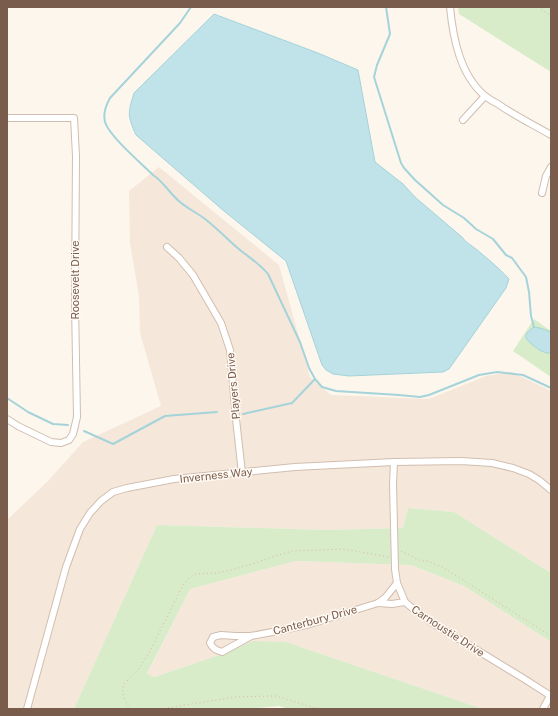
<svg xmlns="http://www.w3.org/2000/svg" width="558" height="716" font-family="'Public Sans',sans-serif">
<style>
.residential{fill:#f5e8da}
.green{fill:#d8ecc9}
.water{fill:#bfe3e8;stroke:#a5d3da}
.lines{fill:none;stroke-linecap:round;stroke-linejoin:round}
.stream{stroke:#a5d3da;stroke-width:2}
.minor-casing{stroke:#d1beb0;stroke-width:8}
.path{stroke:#d9b8a5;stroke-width:1;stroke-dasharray:1 3;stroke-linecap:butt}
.minor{stroke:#fff;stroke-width:6}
.labels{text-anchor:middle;stroke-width:3;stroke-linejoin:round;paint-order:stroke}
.street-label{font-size:11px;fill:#7a5c4d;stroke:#fffaf3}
</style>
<rect width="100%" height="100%" fill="#fdf6ec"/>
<g class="residential">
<polygon points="159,167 279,265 310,377 331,395 429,399 486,376 512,372 551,391 551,573 454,512 408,508 403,528 328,530 157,525 74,709 7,709 7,520 48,481 83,442 161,406 140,333 139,296 130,243 129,191"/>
<polygon points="296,561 411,565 464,586 551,642 551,709 483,709 286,642 225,653 154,677 147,675 190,589"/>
</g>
<g class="green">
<polygon points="458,7 551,7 551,72 459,14"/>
<polygon points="534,319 551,331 551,377 513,351"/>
<polygon points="408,508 454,512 551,573 551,642 464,586 411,565 296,561 190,589 147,674 154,677 225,653 253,641 286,642 483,709 289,709 279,706 245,709 74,709 157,525 328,530 403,528"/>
</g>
<g class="water">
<path d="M 214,14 L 318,53 L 358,70 L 375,162 L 403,184 L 416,198 L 462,237 C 465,242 471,245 476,249 C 488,259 499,268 509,279 L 506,288 L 449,369 L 443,372 L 349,376 L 333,374 L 326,370 L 322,365 L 286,261 L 224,211 L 136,135 C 127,115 128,113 134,93 Z"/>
<path d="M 534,327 L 540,328 L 551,332 L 551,353 L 550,353 C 548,353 546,353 544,352 C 540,351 526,341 526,337 C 525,333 531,329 534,327 Z"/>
</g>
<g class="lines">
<g class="stream">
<path d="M 191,7 L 180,23 L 110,98 C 106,105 103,114 105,122 C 109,136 142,164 153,175 C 164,182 170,194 180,202 C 187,208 197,213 205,219 C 218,229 228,240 240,250 C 250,258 260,264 268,274 L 300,342 L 309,368 L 315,379 L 322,387 L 336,391 L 399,395 L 420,397 L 429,395 L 479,375 L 497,372 L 523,375 L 551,388"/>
<polyline points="386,7 390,34 377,65 374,77 401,163 404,168 415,180 443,205 464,218 476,229 493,239 506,255 512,258 526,277 529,292 531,316 534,327"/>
<polyline points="7,398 28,412 53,424 68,425"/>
<polyline points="243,414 292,403 315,379"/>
<polyline points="84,431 113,444 165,416 217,412"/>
</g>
<defs>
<g id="minor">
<path d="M 450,7 C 453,38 460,75 485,96 C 489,99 494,102 498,104 C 515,116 534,125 551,135"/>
<polyline points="7,118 74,118 76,156 75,303 77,417 73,434 69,440 61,443 51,442 18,426 7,419"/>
<polyline points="463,120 485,96"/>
<polyline points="542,193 546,176 551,167"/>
<polyline points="167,247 179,258 193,275 221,323 230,350 236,419 242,473"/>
<polyline points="394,462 393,484 395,569 397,583 405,602 411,607 431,622 526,680 551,696"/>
<polyline points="378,603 392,604 405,602"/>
<path d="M 251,636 L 222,652 C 216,650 213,649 210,643 L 213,637 L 221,635 L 235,636 L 251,636 L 283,630 L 310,624 L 378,603 L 385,598 L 397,583"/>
<polyline points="27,709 66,567 80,529 90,513 101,501 113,492 127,488 174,479 295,467 394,462 461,461 492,463 513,468 529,474 539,480 551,490"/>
<polyline points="543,709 550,696"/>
</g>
</defs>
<use href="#minor" class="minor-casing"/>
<g class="path">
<polyline points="538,7 551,16"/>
<polyline points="401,551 419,560 423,561 428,561 444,568 551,636"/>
<path d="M 131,709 C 124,702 122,694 123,685 L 138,670 L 149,653 L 183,585 L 190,577 L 195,574 L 218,573 L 231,570 L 249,565 L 275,556 L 293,551 L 344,549 L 388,557"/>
<polyline points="160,709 236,697 271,696 276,696 318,709"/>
</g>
<use href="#minor" class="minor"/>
</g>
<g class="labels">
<g class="street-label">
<text transform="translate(75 280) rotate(-90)" y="4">Roosevelt Drive</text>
<text transform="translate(233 386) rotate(-95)" y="4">Players Drive</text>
<text transform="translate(216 475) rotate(-6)" y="4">Inverness Way</text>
<text transform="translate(315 620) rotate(-15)" y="4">Canterbury Drive</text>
<text transform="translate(448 631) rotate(33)" y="4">Carnoustie Drive</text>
</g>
</g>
<rect width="558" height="716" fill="none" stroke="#7a5c4d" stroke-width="16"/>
</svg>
